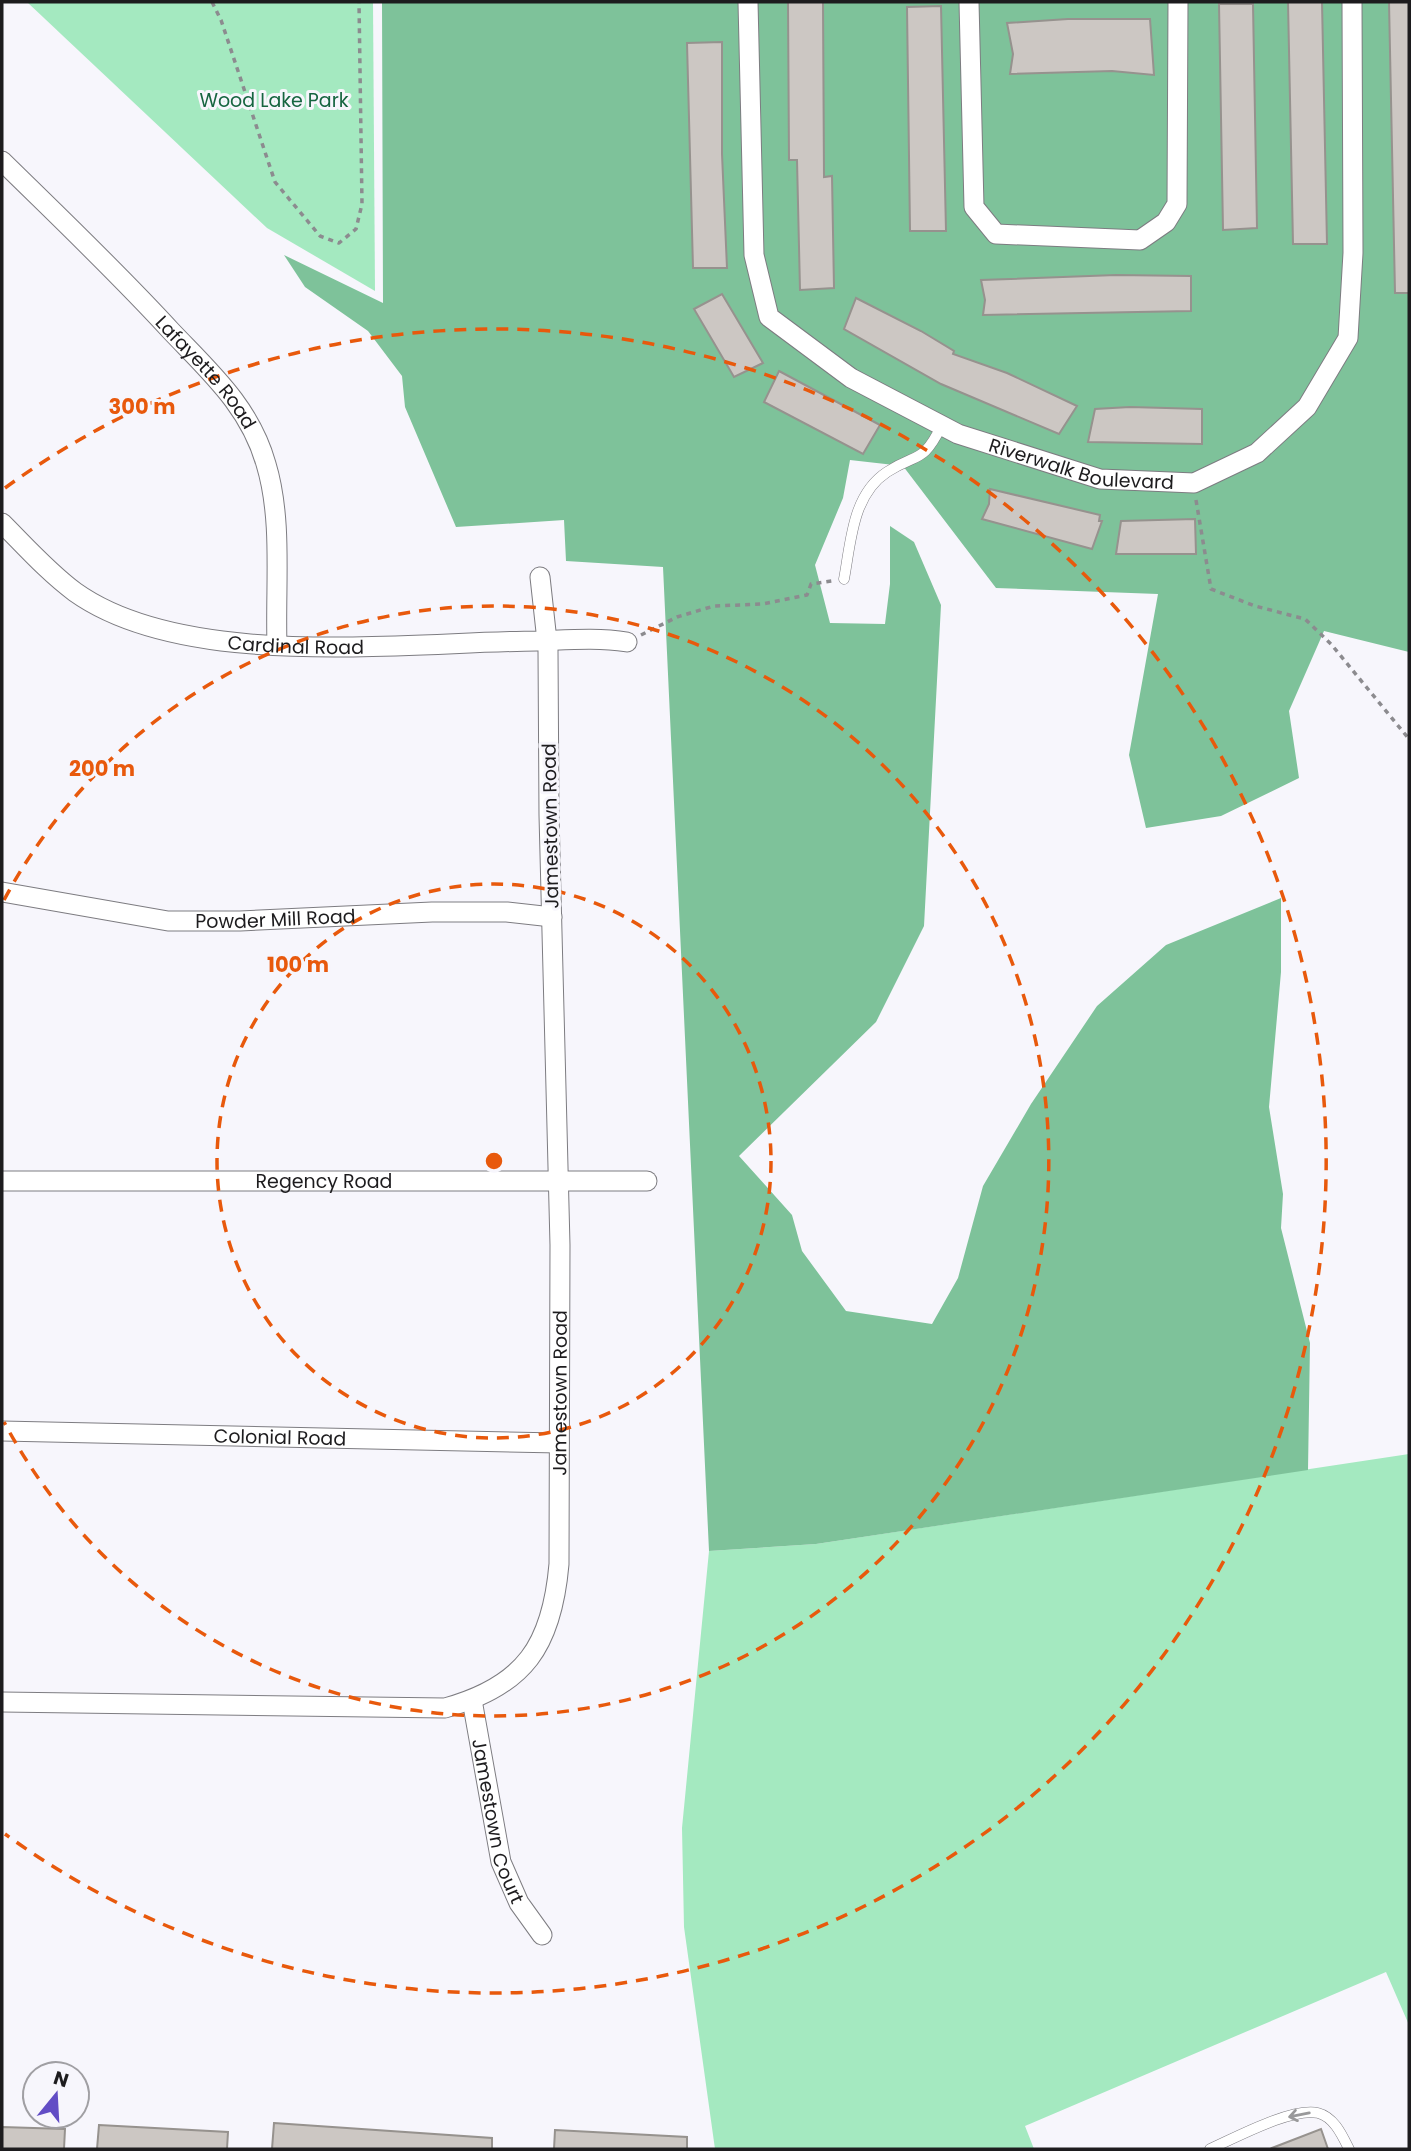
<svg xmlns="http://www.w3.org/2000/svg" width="1411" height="2151" font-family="Poppins,sans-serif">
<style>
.green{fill:#a4e9c0}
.forest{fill:#7ec29a}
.building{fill:#ccc7c3;stroke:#96928e;stroke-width:2}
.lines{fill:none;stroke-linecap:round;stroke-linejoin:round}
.service-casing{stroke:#7d7c81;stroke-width:11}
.minor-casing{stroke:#7d7c81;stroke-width:21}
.path{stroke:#8c8b8f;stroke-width:3.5;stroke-dasharray:5 5;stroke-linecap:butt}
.service{stroke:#fff;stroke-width:10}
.minor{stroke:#fff;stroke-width:19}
.oneway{stroke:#99999a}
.ring{fill:none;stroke:#e8590c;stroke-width:3.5;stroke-dasharray:12 9}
.labels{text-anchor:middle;stroke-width:6;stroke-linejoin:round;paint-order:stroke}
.park-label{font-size:19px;fill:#166540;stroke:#f7f6fc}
.street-label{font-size:19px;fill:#1d1c1e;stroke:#f7f6fc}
.centre{fill:#e8590c;stroke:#f7f6fc;stroke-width:3.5}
.ring-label{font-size:21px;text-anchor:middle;font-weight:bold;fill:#e8590c;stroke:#f7f6fc;stroke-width:6;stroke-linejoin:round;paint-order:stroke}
</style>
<rect width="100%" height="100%" fill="#f7f6fc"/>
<g class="green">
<polygon points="27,2 373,2 375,291 267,228"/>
<polygon points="1409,1454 1409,2025 1386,1972 1025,2126 1034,2149 715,2149 684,1927 682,1828 709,1551 816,1544"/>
</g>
<polygon class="forest" points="382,2 1409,2 1409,652 1324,631 1289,711 1299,778 1221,816 1146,828 1129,755 1158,594 996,588 903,466 850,460 843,498 815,565 830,623 885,624 890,584 890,526 914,542 941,605 924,926 876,1022 739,1156 792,1215 802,1251 846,1311 932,1324 958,1278 983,1186 1031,1104 1097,1006 1166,945 1281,898 1281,972 1269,1107 1283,1194 1281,1228 1310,1343 1308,1470 816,1544 709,1551 663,567 566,561 564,520 456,527 405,407 402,376 368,331 305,287 284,255 383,303"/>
<g class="building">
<polygon points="788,2 823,2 824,177 832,176 834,288 800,290 797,160 789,160"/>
<polygon points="1288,2 1322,2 1327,244 1293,244"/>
<polygon points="1389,2 1409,2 1409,293 1395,293"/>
<polygon points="1219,4 1253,4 1257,228 1223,230"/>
<polygon points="941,6 946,231 910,231 907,7"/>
<polygon points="1068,19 1150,19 1154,75 1112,71 1010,74 1013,54 1007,23"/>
<polygon points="722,42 722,154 727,268 693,268 687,43"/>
<polygon points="1116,275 1191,276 1191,311 983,315 985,300 981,280"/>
<polygon points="722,294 763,363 734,377 694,309"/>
<polygon points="856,298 921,331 954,351 953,354 1007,373 1077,406 1059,434 941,384 844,329"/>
<polygon points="779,371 880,425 863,454 764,402"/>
<polygon points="1130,407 1202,409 1202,444 1088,442 1095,409"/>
<polygon points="990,489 1100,515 1099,521 1102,521 1092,549 982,519 989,504"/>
<polygon points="1195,519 1196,554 1116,554 1121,521"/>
<polygon points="274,2123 492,2138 492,2149 272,2149"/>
<polygon points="99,2125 228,2132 227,2149 97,2149"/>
<polygon points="2,2127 65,2129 64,2149 2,2149"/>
<polygon points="1321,2129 1328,2149 1273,2149 1272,2148"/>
<polygon points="555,2130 687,2137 687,2149 554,2149"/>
</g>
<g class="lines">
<defs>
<g id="service">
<path d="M 844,579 C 851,542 852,495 887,472 C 918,452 922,465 942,425"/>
<path d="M 1210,2149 C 1235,2138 1292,2107 1318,2113 C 1334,2117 1342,2135 1349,2149"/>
</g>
<g id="minor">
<path id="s1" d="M 748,2 L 754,255 L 769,317 L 851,378 L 958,434 L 1100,479 L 1194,483 L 1257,453 L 1307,407 L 1348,338 L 1353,253 L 1352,2"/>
<polyline points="969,2 974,207 996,234 1140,240 1166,222 1177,204 1178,2"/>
<path id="s2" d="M 2,161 C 59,217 117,272 171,331 C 210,372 250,407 266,464 C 283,520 275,586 277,645"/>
<path id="s3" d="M 2,523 C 25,546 48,572 75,592 C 186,671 405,642 537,641 C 566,640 597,637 627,642"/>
<path id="s4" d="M 2,892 L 168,921 L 240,921 L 432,912 L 507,912 L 552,917"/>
<path id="s5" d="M 2,1181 L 647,1181"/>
<path id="s6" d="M 2,1431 L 559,1443"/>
<path id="s7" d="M 472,1700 L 501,1862 L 519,1903 L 542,1935"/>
<path id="s8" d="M 2,1702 L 445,1708 C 525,1686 552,1645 559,1564 L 560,1245 L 549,815 L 548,650 L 540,577"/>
</g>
</defs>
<use href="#service" class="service-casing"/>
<use href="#minor" class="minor-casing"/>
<g class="path">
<polyline points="212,2 221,20 275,182 320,236 339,243 356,229 362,204 359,2"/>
<polyline points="1196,500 1211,589 1255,606 1305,619 1331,644 1409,739"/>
<polyline points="641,635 677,617 714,606 763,604 807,595 811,584 832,581"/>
</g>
<use href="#service" class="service"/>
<use href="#minor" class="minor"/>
</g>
<defs><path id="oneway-shaft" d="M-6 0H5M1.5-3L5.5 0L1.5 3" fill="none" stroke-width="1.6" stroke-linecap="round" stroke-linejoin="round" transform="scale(1.75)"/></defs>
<use class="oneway" href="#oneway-shaft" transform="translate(1299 2115) rotate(169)"/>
<g class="ring">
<circle cx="494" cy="1161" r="277"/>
<path d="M4 900A555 555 0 1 1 4 1422"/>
<path d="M5 488A832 832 0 1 1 5 1834"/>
</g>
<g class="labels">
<g class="park-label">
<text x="274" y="107">Wood Lake Park</text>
</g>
<g class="street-label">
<text dy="7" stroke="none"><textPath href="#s2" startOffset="294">Lafayette Road</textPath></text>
<text dy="7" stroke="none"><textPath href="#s1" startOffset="668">Riverwalk Boulevard</textPath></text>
<text dy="7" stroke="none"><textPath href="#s3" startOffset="331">Cardinal Road</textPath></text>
<text transform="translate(550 826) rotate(-91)" y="7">Jamestown Road</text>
<text dy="7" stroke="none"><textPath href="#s4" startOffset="276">Powder Mill Road</textPath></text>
<text dy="7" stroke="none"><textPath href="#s5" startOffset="322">Regency Road</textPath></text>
<text dy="7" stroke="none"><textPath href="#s8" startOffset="814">Jamestown Road</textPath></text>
<text dy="7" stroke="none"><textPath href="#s6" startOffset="278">Colonial Road</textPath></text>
<text dy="7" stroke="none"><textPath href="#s7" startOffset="124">Jamestown Court</textPath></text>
</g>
</g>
<circle cx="494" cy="1161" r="10" class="centre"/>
<g class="ring-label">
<text x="142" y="414">300 m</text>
<text x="102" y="776">200 m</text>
<text x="298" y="972">100 m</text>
</g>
<rect width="1411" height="2151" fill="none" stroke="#1d1c1e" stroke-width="7"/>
<g transform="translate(56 2095) rotate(18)"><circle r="33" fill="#f7f6fc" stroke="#a09fa3" stroke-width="2"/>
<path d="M0-5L12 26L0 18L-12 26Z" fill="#624dc5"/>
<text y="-10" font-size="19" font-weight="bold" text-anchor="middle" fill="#1d1c1e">N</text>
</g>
</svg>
